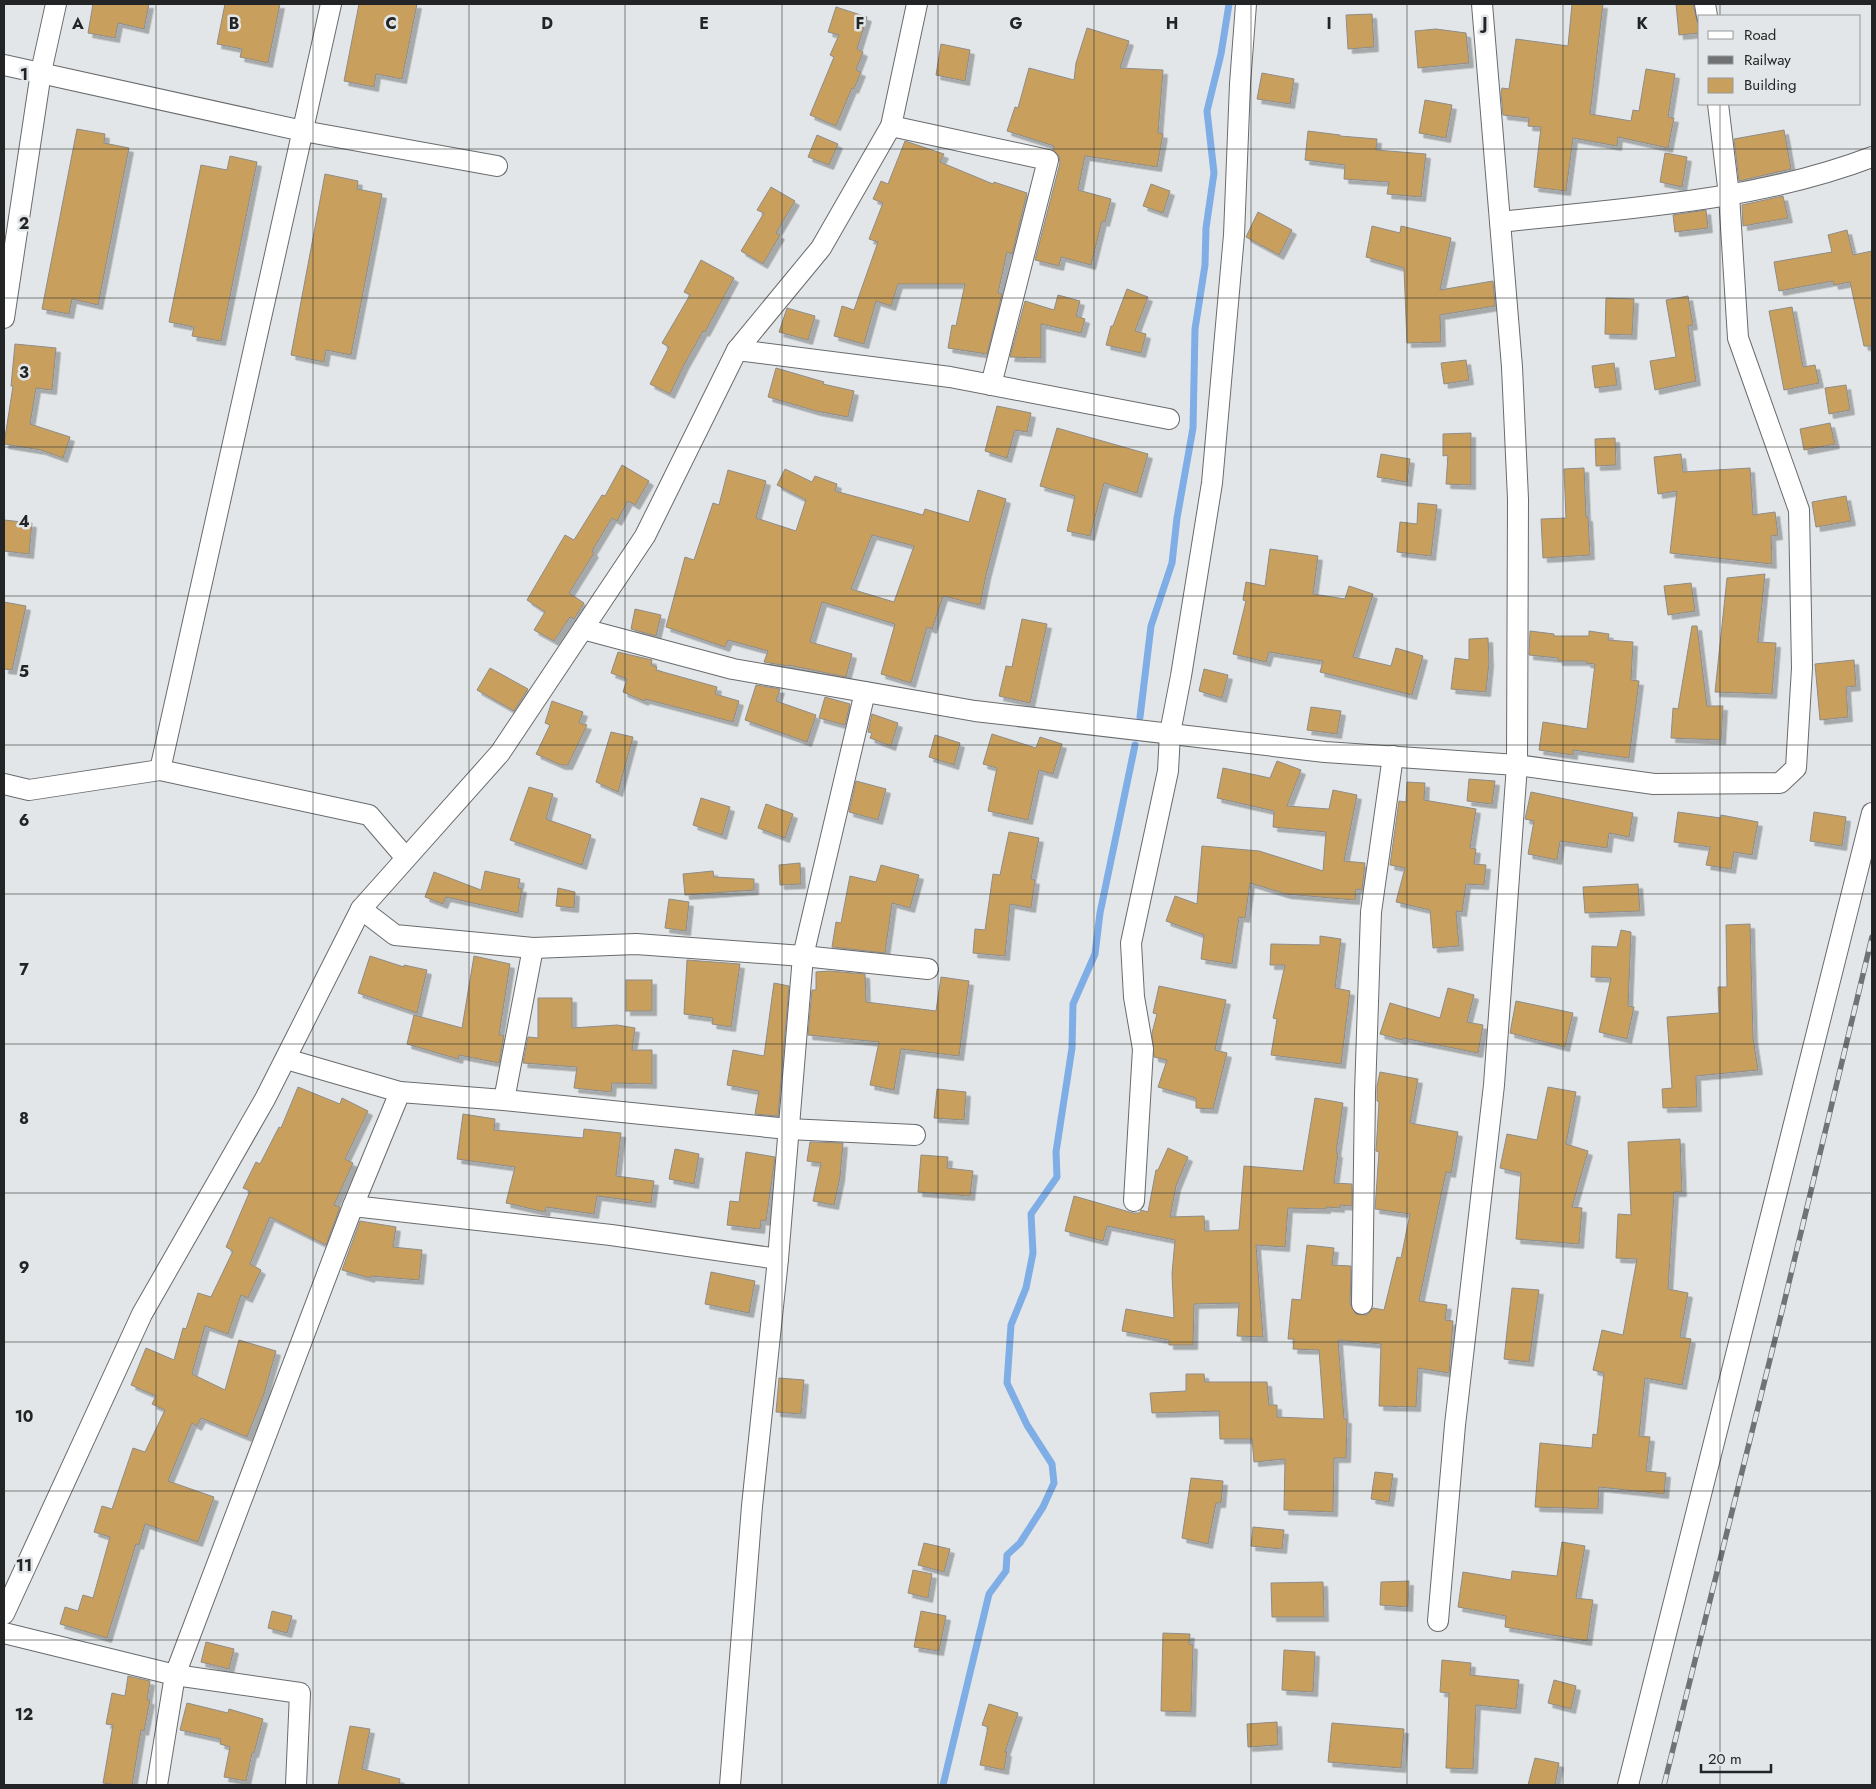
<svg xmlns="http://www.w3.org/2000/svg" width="1876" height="1789" font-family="Jost,sans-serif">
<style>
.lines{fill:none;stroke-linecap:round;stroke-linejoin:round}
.stream{stroke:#7fade6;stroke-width:7}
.building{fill:#c89f5d;stroke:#8e8c89;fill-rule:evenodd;filter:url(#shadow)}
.minor-casing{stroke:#696b6d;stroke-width:22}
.minor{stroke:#fff;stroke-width:20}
.rail-casing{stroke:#707273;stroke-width:5.5}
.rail{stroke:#e3e6e8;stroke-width:4;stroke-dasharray:11;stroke-linecap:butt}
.grid{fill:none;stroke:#232425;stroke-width:1;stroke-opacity:0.55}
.grid-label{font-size:16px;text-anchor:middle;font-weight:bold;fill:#232425;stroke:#e3e6e8;stroke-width:5;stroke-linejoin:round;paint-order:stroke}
</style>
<defs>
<filter id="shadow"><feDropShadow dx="4.5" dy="4.5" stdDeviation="0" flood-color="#0004"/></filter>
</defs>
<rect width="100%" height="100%" fill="#e3e6e8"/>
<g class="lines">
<g class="stream">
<polyline points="1140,717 1151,626 1172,563 1177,518 1193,428 1195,329 1205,265 1206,228 1214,173 1207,111 1221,54 1229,4"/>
<polyline points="943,1785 989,1594 1006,1571 1007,1555 1020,1543 1043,1507 1054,1483 1052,1464 1027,1425 1007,1383 1011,1325 1026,1288 1033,1253 1031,1214 1057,1177 1056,1152 1072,1048 1073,1004 1095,954 1100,913 1135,745"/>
</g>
</g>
<g class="building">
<polygon points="93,4 149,4 144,29 118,23 115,38 88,33"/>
<polygon points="225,4 280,4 268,63 240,57 242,49 217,44"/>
<polygon points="359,4 417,4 402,79 376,74 374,87 344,81"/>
<polygon points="1572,4 1603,4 1590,114 1631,121 1633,110 1639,111 1646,69 1675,74 1668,117 1674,118 1668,148 1618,137 1617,146 1573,138 1566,191 1534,187 1541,127 1528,126 1529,118 1503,115 1501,92 1502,88 1509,89 1516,39 1568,46"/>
<polygon points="1676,4 1693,4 1700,33 1679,35"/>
<polygon points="836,7 867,17 857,49 863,52 856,70 861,72 854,89 852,88 836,126 810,115 834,57 830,55 839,35 828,32"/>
<polygon points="1372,14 1374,47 1348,49 1346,15"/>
<polygon points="1087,28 1129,41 1120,68 1163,70 1158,133 1163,134 1157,167 1085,156 1078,190 1111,199 1105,222 1102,221 1091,265 1061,257 1059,266 1035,260 1060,163 1059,156 1053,150 1054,146 1007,131 1015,107 1018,108 1029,68 1074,80 1076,63"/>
<polygon points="1436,29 1466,33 1469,63 1418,68 1415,31"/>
<polygon points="941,44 970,50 965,81 936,75"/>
<polygon points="1262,73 1294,79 1290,104 1257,99"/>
<polygon points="1425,100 1452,105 1446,138 1419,133"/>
<polygon points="77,129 105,134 104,143 129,148 98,305 72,299 69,314 42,309"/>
<polygon points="1784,130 1791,169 1739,181 1734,139"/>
<polygon points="1308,131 1340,135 1340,136 1377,139 1376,150 1426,154 1421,197 1387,194 1389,182 1344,179 1345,165 1305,160"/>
<polygon points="817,135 838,144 829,165 808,157"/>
<polygon points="905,141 944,154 940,162 993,184 994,182 1027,193 1012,254 1007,252 998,293 1002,294 987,354 948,348 952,325 956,326 965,284 898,284 891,306 876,301 864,344 834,336 842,306 854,310 878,242 869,239 883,203 873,199 881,181 888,184"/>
<polygon points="1665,153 1687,157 1682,187 1660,182"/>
<polygon points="230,156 257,162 221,341 192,336 194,327 169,322 201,165 227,170"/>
<polygon points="325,174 358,181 357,189 382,194 351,355 326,350 324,362 291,355"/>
<polygon points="1151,184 1170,191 1163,213 1143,206"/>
<polygon points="771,187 795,201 776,233 780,235 763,264 741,251 764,213 757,210"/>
<polygon points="1783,196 1788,218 1743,226 1742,205"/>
<polygon points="1706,210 1708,228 1675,232 1673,215"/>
<polygon points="1258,212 1292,230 1279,255 1246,237"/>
<polygon points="1372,226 1400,233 1401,226 1451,238 1440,290 1493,281 1495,306 1440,315 1441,342 1407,343 1404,268 1366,257"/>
<polygon points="1847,230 1853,255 1872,251 1872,346 1864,346 1850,282 1834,285 1833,281 1779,291 1774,262 1832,252 1828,235"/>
<polygon points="701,260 734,278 705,332 703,331 684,365 670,394 650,384 669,347 662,343 690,295 684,292"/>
<polygon points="1127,289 1148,297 1135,331 1146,334 1141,353 1106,345 1111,326 1113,326"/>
<polygon points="1058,295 1080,301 1076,316 1085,319 1081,333 1041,324 1041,358 1010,357 1025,301 1054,310"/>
<polygon points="1688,296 1693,325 1688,326 1696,381 1655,390 1650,361 1676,357 1666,300"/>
<polygon points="1606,298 1634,299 1632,335 1605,334"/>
<polygon points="1792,307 1803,367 1815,365 1819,383 1784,390 1769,311"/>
<polygon points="787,308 815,316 808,340 779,332"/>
<polygon points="15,344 56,348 52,390 36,388 30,424 70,437 63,458 41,450 4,444 13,386 11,386"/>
<polygon points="1466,360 1469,380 1444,384 1441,363"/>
<polygon points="1614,363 1617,385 1595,388 1592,366"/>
<polygon points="776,368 824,382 823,384 854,391 848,417 816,411 768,397"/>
<polygon points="1846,385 1850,410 1829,414 1825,388"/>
<polygon points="997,406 1031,413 1027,432 1015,430 1007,458 985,451"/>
<polygon points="1830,423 1835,444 1804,450 1800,429"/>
<polygon points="1057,428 1148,454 1137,493 1104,483 1090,536 1067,531 1075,496 1040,486"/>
<polygon points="1471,433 1471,485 1446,484 1448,455 1443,456 1443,434"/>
<polygon points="1615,438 1616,465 1596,466 1595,439"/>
<polygon points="1381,454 1410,459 1407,482 1377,477"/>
<polygon points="1681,454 1683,472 1750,468 1753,515 1775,512 1778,535 1771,536 1772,564 1670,553 1677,491 1658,494 1654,457"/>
<polygon points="622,465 649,481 635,505 628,501 617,521 612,518 592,551 594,553 569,593 584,603 574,619 570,617 554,641 534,630 545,612 527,600 565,535 574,540 602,495 605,496"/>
<polygon points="1584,468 1586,517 1588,517 1590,555 1543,558 1541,519 1566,518 1564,469"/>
<path d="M 785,469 L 812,482 L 815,476 L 837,484 L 835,491 L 923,515 L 925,509 L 969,522 L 978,490 L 1006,499 L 986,575 L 980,605 L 943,596 L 932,629 L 927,627 L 911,683 L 881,674 L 895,624 L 822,602 L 810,642 L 852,654 L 846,677 L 788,665 L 788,666 L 764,662 L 768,651 L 728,640 L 725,647 L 666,627 L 685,557 L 694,560 L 713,503 L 719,505 L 728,470 L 766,481 L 756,518 L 796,531 L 806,500 L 777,485 ZM 872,535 L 914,546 L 894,602 L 851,589 Z"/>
<polygon points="1846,496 1851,521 1816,527 1812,502"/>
<polygon points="1418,503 1437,505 1431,556 1397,552 1400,522 1417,524"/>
<polygon points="4,520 32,523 29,554 4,551"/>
<polygon points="1270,549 1318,556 1313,594 1345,599 1349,586 1373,594 1353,657 1391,666 1396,648 1423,656 1412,695 1320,672 1323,661 1269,652 1266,662 1233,654 1246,601 1243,600 1246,582 1265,586"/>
<polygon points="1765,574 1758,642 1776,643 1772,694 1715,692 1727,578"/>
<polygon points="1691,583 1695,611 1668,615 1664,586"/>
<polygon points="4,602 26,606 12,670 4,669"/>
<polygon points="635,609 661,615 656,636 631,629"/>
<polygon points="1022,619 1047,624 1030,703 999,696 1006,666 1012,667"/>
<polygon points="1692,626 1697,626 1707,706 1723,706 1721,740 1671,738 1673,708 1678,709"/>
<polygon points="1530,631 1554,634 1554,636 1589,636 1589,631 1609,634 1608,640 1633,642 1631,680 1639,681 1629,758 1573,750 1573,755 1539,750 1543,722 1587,729 1595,664 1586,663 1586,661 1558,661 1558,658 1529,655"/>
<polygon points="1488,638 1489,662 1486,692 1451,689 1455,658 1469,660 1469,639"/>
<polygon points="618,652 652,660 651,665 657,667 656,670 717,687 715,694 739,701 733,722 645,699 644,701 623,692 627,679 611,673"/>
<polygon points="1854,660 1856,686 1846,687 1848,717 1820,720 1815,664"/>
<polygon points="490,668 528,689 514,711 477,690"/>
<polygon points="1204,669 1228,675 1222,698 1199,691"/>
<polygon points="756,685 780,689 776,701 816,715 807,742 745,720"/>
<polygon points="825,697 850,704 845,725 819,718"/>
<polygon points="552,701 583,712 579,723 587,725 568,765 561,765 536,754 550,725 545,723"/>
<polygon points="1311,707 1341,711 1337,734 1307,730"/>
<polygon points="872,714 898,723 891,746 870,738 872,733 868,732"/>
<polygon points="611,732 633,737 618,792 596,782"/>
<polygon points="992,734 1036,748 1040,737 1062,744 1053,774 1039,770 1028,820 988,811 997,768 983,764"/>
<polygon points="935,735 960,743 954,765 929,757"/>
<polygon points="1277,761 1301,770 1287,806 1329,809 1333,790 1357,795 1344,861 1365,863 1362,890 1356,889 1355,900 1286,894 1250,883 1245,918 1239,917 1232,964 1201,959 1204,935 1166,921 1175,896 1197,904 1202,846 1259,851 1323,871 1326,832 1273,827 1274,811 1217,798 1223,768 1270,778"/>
<polygon points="1469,779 1495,781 1492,804 1467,801"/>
<polygon points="856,781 886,789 878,820 849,812"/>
<polygon points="1407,782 1425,783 1424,800 1476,809 1470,848 1476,849 1474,864 1486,865 1484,885 1466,884 1462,912 1456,911 1459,946 1433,948 1430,910 1396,902 1405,868 1390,865 1399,801 1406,802"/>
<polygon points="529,787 553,794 546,819 591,835 582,865 510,840"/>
<polygon points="1531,792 1633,813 1629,837 1609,833 1607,848 1560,841 1557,860 1528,854 1534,821 1525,819"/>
<polygon points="701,798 730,807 722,835 693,825"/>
<polygon points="766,804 793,814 785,838 758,828"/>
<polygon points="1678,812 1721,818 1721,815 1758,822 1752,855 1734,852 1731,869 1706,865 1710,847 1674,842"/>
<polygon points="1814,812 1846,817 1842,846 1810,841"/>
<polygon points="1009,832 1039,838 1031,879 1035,880 1031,908 1010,904 1005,956 973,953 975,929 985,930 993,874 1000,875"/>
<polygon points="800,863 801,884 780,885 779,865"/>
<polygon points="881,865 919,875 910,908 892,903 885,953 832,947 836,922 841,923 850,876 876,882"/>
<polygon points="485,871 520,879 518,888 522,888 518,913 446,897 443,904 425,897 434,872 481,890"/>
<polygon points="713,871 714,877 754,879 754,890 685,895 683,874"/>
<polygon points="1638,884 1640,911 1585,913 1583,887"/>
<polygon points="558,888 575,892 574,908 556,906"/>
<polygon points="669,899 689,902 686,931 665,928"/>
<polygon points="1750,924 1753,1038 1758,1070 1696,1076 1697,1107 1663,1108 1662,1089 1672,1088 1667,1017 1719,1013 1718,987 1727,987 1726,925"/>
<polygon points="1621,930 1631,932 1628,1006 1634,1007 1627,1039 1599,1032 1611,978 1591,977 1592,946 1617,947"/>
<polygon points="1320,936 1341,939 1335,988 1350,991 1341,1064 1271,1055 1277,1019 1273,1018 1285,965 1270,965 1271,944 1320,945"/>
<polygon points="370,956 404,967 404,965 427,970 417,1013 358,993"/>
<polygon points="474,956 510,964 499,1035 504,1035 499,1063 459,1055 458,1059 407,1044 414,1015 462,1028"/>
<polygon points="687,960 740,964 731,1027 712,1024 713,1018 684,1014"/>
<polygon points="829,971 865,974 866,1002 936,1011 941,977 969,981 959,1056 901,1049 894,1090 870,1085 879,1042 808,1035 812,990 816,990 816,972"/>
<rect x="626" y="980" width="26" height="31"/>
<polygon points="774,983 789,986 778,1116 755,1114 759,1091 727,1085 733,1050 764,1056"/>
<polygon points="1159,986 1226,1000 1215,1050 1227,1053 1213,1109 1196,1108 1196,1098 1158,1087 1167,1060 1154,1057 1152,1033 1157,1014 1153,1013"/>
<polygon points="1448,988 1474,995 1467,1022 1483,1025 1478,1053 1403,1038 1402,1040 1380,1034 1390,1003 1440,1018"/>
<polygon points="538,998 572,998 572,1028 617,1025 635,1028 632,1050 652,1050 652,1084 612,1083 611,1092 574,1088 577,1067 523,1063 528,1037 538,1038"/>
<polygon points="1516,1001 1573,1013 1565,1047 1510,1033"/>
<polygon points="1380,1072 1418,1079 1410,1123 1458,1132 1451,1173 1446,1172 1419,1301 1447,1305 1445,1320 1453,1321 1449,1373 1418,1368 1416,1407 1379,1406 1381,1344 1338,1340 1344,1419 1347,1419 1346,1458 1334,1458 1333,1512 1284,1510 1285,1459 1254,1462 1252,1439 1220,1439 1219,1411 1152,1413 1150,1393 1186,1391 1186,1374 1204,1374 1205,1382 1267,1382 1269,1405 1277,1405 1277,1417 1324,1419 1319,1350 1293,1349 1294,1339 1288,1339 1292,1299 1301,1300 1307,1245 1334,1248 1332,1265 1351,1266 1350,1304 1356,1314 1367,1315 1373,1308 1384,1310 1397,1257 1401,1258 1410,1214 1375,1209 1379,1152 1376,1151 1379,1102 1377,1101 1377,1086"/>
<polygon points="298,1087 340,1104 342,1098 368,1111 345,1159 353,1163 334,1205 340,1207 326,1245 270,1217 250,1264 261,1270 248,1298 241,1295 228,1334 205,1326 192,1374 225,1390 239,1340 276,1351 264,1394 247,1437 201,1418 197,1426 192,1423 168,1481 214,1497 198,1542 145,1524 139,1545 136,1544 107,1638 60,1624 65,1607 78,1611 83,1595 93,1598 110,1537 94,1532 102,1506 112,1509 133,1448 145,1452 165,1410 152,1404 156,1396 131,1385 146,1348 174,1360 183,1328 186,1329 198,1293 211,1297 233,1251 226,1247 250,1191 243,1188 256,1162 260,1164 279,1127 281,1128"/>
<polygon points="1548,1087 1576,1092 1566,1144 1588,1151 1572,1207 1582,1208 1579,1244 1516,1239 1521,1173 1500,1168 1507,1134 1537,1140"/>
<polygon points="937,1089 966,1092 964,1120 934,1118"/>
<polygon points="1315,1098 1343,1103 1336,1153 1338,1153 1334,1183 1352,1184 1352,1206 1340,1205 1340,1208 1326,1207 1326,1209 1288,1208 1285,1247 1256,1245 1263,1337 1237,1336 1239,1303 1194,1304 1193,1345 1169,1345 1169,1340 1122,1331 1126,1309 1174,1318 1172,1274 1175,1240 1107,1226 1103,1241 1065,1231 1074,1196 1133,1213 1140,1213 1141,1210 1148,1212 1156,1170 1158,1170 1168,1148 1188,1157 1176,1186 1170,1217 1204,1216 1205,1231 1239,1230 1244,1166 1303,1171"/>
<polygon points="463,1114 495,1119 494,1130 583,1138 584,1129 621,1133 616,1176 654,1181 651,1203 597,1196 594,1214 546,1207 545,1212 506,1203 515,1167 457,1159"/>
<polygon points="1680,1139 1682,1192 1674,1192 1668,1289 1688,1293 1680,1337 1691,1339 1682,1385 1645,1378 1639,1436 1650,1437 1646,1471 1666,1473 1664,1494 1599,1487 1598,1509 1535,1507 1540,1443 1592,1448 1593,1434 1597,1435 1604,1373 1593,1370 1602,1330 1623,1335 1637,1259 1616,1258 1618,1214 1631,1215 1628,1142"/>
<polygon points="810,1142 843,1143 840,1177 834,1205 813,1201 821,1163 807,1161"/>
<polygon points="675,1149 699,1154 694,1184 669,1179"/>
<polygon points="746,1152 775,1157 766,1221 761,1220 760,1229 727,1225 730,1201 739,1202"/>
<polygon points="921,1155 948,1157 947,1168 973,1171 970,1196 918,1192"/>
<polygon points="360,1221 396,1227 393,1247 422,1250 419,1280 371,1276 370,1278 342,1270"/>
<polygon points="711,1272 755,1281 749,1313 705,1304"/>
<polygon points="1512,1288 1539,1290 1529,1362 1504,1359"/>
<polygon points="779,1378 804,1380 801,1414 776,1412"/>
<polygon points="1375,1472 1393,1474 1389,1502 1371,1499"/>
<polygon points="1191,1478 1223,1481 1221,1503 1216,1503 1208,1544 1182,1538"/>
<polygon points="1253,1527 1284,1530 1282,1549 1251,1546"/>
<polygon points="1562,1542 1585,1546 1576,1598 1593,1600 1587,1641 1505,1627 1506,1616 1458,1607 1463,1572 1511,1580 1512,1571 1557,1576"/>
<polygon points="924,1543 950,1549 944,1572 918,1565"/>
<polygon points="913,1570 932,1574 928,1598 908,1593"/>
<polygon points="1409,1581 1408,1607 1380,1605 1381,1582"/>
<polygon points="1323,1582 1324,1617 1272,1617 1271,1583"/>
<polygon points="272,1611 292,1616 287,1633 268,1628"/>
<polygon points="921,1611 946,1616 939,1651 914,1647"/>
<polygon points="1163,1633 1190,1634 1189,1644 1193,1645 1191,1712 1161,1711"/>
<polygon points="206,1642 234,1649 229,1669 201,1662"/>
<polygon points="1284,1650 1315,1652 1313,1692 1282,1690"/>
<polygon points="1442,1660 1471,1663 1470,1675 1519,1680 1516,1709 1476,1705 1473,1769 1446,1768 1449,1693 1440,1692"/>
<polygon points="128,1676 150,1681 147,1700 150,1700 144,1731 141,1730 132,1785 117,1785 103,1783 113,1725 106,1724 112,1693 125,1696"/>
<polygon points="1554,1680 1576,1686 1571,1709 1548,1703"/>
<polygon points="187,1703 228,1713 229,1709 263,1719 254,1753 252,1753 246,1781 224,1777 230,1747 220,1744 221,1739 180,1730"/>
<polygon points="989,1704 1018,1713 1005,1752 1007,1752 1004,1770 980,1765 988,1727 982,1725"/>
<polygon points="1277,1722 1278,1745 1248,1747 1247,1724"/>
<polygon points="1332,1723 1404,1729 1401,1768 1328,1762"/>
<polygon points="350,1726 370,1729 362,1769 400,1779 399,1785 338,1785"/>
<polygon points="1535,1758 1559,1763 1555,1785 1528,1785"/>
</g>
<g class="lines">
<defs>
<g id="minor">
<polyline points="1705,4 1707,16"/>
<polyline points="4,65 303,131 497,166"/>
<polyline points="891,126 1048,160 991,385"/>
<path d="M 1500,222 C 1625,208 1754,202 1872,157"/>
<polyline points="4,318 41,72 56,4"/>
<polyline points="737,350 950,377 1169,419"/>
<polyline points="583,629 733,669 975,711 1325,752 1517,765 1654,784 1780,783 1796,768 1802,668 1799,510 1738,338 1729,195 1718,104"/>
<polyline points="160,770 331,4"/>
<polyline points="4,784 29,790 160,770 369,815 406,858"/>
<polyline points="361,909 395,935 533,948 504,1100 400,1092"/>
<polyline points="533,948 636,944 803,956 928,969"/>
<polyline points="286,1059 400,1092 353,1206"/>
<polyline points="504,1100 788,1129 915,1135"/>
<polyline points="1134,1201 1143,1049 1134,997 1131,943 1168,771 1170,733 1181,676 1212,483 1234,235 1240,84 1246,4"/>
<polyline points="1362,1304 1365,1093 1371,912 1393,756"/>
<polyline points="4,1614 142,1314 265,1099 361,909 500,753 645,536 737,350 821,248 891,126 917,4"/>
<polyline points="1438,1621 1455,1425 1494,1085 1517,765 1518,499 1512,367 1482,4"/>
<polyline points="4,1633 175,1675 300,1693 296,1785"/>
<polyline points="157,1785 175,1675 353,1206 611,1235 778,1259"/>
<polyline points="730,1785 752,1506 778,1259 803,956 865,692"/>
<polyline points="1628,1785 1872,813"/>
</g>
</defs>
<use href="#minor" class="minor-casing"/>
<use href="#minor" class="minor"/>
<defs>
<polyline id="rail" points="1664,1785 1784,1303 1872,937"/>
</defs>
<use href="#rail" class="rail-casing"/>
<use href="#rail" class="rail"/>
</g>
<path class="grid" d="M 156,4 L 156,1785M 313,4 L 313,1785M 469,4 L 469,1785M 625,4 L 625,1785M 782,4 L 782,1785M 938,4 L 938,1785M 1094,4 L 1094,1785M 1251,4 L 1251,1785M 1407,4 L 1407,1785M 1563,4 L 1563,1785M 1720,4 L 1720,16M 1720,104 L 1720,1785M 4,149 L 1872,149M 4,298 L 1872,298M 4,447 L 1872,447M 4,596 L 1872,596M 4,745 L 1872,745M 4,894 L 1872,894M 4,1044 L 1872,1044M 4,1193 L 1872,1193M 4,1342 L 1872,1342M 4,1491 L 1872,1491M 4,1640 L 1872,1640"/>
<g class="grid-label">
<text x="78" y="29">A</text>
<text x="234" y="29">B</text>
<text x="391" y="29">C</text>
<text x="547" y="29">D</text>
<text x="704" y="29">E</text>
<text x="860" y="29">F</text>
<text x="1016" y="29">G</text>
<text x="1172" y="29">H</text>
<text x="1329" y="29">I</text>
<text x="1485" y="29">J</text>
<text x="1642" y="29">K</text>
<text x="24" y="80">1</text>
<text x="24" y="229">2</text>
<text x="24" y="378">3</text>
<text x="24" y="527">4</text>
<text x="24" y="677">5</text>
<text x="24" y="826">6</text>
<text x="24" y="975">7</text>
<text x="24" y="1124">8</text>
<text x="24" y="1273">9</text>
<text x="24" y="1422">10</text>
<text x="24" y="1571">11</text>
<text x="24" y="1720">12</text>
</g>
<rect width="1876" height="1789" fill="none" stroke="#232425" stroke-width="10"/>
<rect x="1698" y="15" width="162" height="90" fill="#e3e6e8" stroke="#96989a"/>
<rect x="1708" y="31" width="25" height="8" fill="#ffffff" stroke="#96989a"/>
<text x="1744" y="40" font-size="15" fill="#232425">Road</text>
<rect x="1708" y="56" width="25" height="8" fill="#707273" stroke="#96989a"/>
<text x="1744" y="65" font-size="15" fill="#232425">Railway</text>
<rect x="1708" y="78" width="25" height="15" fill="#c89f5d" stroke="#96989a"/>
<text x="1744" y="90" font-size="15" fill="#232425">Building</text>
<path d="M1701 1764v8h70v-8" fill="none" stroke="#232425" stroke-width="2.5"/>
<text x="1708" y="1764" font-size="15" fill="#232425" stroke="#e3e6e8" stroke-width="4" paint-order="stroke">20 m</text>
</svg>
